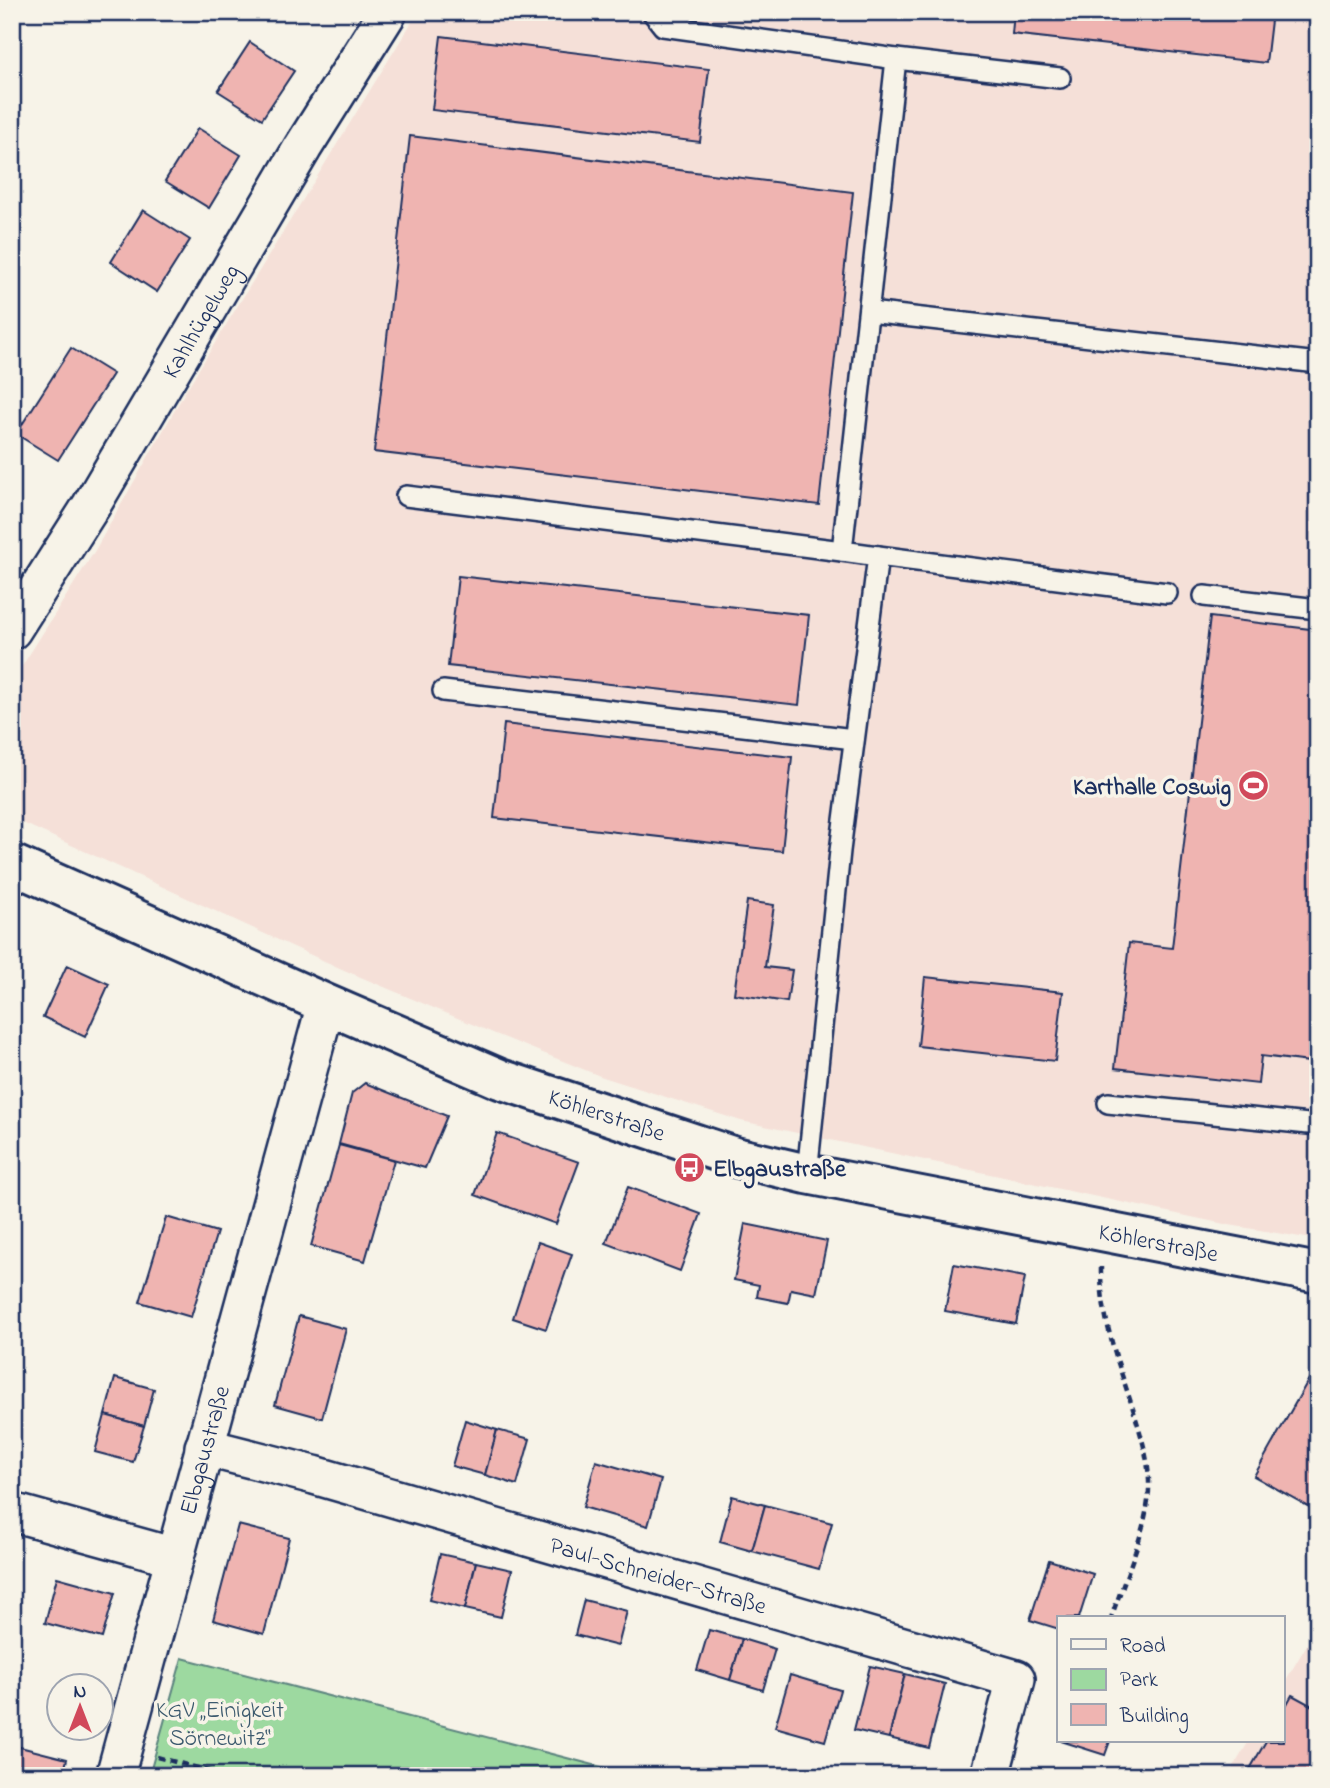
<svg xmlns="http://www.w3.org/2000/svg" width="1330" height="1788" font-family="'Indie Flower',sans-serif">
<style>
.built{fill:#f5e0d8}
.green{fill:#9dd9a0;stroke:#5c847f;stroke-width:2}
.building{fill:#efb4b1;stroke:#1b2f5e;stroke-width:2}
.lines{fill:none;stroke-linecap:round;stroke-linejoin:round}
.service-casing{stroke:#1b2f5e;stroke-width:24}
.minor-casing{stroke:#1b2f5e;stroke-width:42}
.tertiary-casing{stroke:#1b2f5e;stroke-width:44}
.path{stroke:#1b2f5e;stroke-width:4.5;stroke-dasharray:7 5;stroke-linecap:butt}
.service{stroke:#f7f3e8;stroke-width:19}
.minor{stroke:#f7f3e8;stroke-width:37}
.tertiary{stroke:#f7f3e8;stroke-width:38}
.labels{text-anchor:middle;stroke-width:7;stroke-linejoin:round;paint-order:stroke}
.street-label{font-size:24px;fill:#1b2f5e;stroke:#f7f3e8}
.poi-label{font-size:24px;font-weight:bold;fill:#1b2f5e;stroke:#f7f3e8;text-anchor:end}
.park-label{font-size:24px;fill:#3c5a6e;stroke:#f7f3e8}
</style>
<rect width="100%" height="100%" fill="#f7f3e8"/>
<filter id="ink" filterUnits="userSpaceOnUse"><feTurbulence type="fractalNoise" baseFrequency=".0143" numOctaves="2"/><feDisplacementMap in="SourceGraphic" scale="14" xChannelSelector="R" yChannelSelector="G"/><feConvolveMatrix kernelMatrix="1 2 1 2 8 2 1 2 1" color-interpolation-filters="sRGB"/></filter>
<g filter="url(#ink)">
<g class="built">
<polygon points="418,12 1318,12 1318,1240 1229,1225 741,1121 600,1076 493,1033 344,970 12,818 12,682 94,552 188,387"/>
<polygon points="1315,1631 1318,1632 1318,1776 1228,1776 1249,1741 1283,1741 1283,1685"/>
</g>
<polygon class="green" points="182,1658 636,1776 149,1776"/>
<g class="building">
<polygon points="1014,12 1272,12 1266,63 1012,34"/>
<polygon points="441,36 709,69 700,142 432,110"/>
<polygon points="250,42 294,71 262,119 218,91"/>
<polygon points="198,128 241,155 209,208 165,181"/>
<polygon points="410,136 853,192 819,505 374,452"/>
<polygon points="143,210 190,240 157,292 111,262"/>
<polygon points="71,348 113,374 58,460 16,434"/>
<polygon points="458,576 809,615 799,705 448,666"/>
<polygon points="1210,617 1318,630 1318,1063 1261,1056 1258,1084 1115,1068 1129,943 1172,948"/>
<polygon points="504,724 792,757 782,851 494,818"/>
<polygon points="747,901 774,905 765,967 792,970 787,1002 734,994"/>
<polygon points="67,965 109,984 85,1037 43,1017"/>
<polygon points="925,977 1063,992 1055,1061 918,1046"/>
<polygon points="365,1083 447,1116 425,1168 339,1144 352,1093"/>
<polygon points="497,1133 579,1162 556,1224 475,1195"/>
<polygon points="339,1145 394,1160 365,1261 311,1246"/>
<polygon points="628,1187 701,1214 680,1271 606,1243"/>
<polygon points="166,1217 217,1232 191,1317 140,1302"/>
<polygon points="745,1224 827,1241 816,1294 791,1289 788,1303 757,1297 759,1285 734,1280"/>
<polygon points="538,1242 572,1254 546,1329 513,1318"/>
<polygon points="954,1264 1025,1277 1016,1324 945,1311"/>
<polygon points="299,1316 346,1329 322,1418 275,1405"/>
<polygon points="1318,1363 1318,1497 1311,1508 1254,1476"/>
<polygon points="115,1378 154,1389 144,1426 105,1415"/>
<polygon points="105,1415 144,1426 133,1462 95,1452"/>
<polygon points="465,1420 497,1430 485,1475 452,1466"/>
<polygon points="497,1430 530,1439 517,1485 485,1475"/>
<polygon points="596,1461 661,1480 648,1526 583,1507"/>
<polygon points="732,1496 765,1505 752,1551 720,1542"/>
<polygon points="765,1505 832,1523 819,1569 752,1551"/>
<polygon points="238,1525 289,1538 264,1634 213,1620"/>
<polygon points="440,1554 476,1562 465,1609 429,1600"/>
<polygon points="1049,1560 1093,1574 1079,1618 1059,1618 1059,1629 1030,1620"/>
<polygon points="476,1562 512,1570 501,1617 465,1609"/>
<polygon points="57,1577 115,1593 102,1638 45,1623"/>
<polygon points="584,1600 627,1611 618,1646 575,1635"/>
<polygon points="709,1630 742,1639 730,1680 697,1670"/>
<polygon points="742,1639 775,1649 763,1690 730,1680"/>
<polygon points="870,1666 905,1674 889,1738 854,1730"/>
<polygon points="905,1674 945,1684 929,1748 889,1738"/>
<polygon points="790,1675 840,1690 825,1741 775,1727"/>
<polygon points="1292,1695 1318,1709 1318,1776 1246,1776 1266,1741 1283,1741 1283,1711"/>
<polygon points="1061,1741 1110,1741 1105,1755"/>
<polygon points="12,1745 67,1759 63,1776 12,1776"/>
</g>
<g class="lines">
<defs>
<g id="service">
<polyline points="652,12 663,26 896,59 842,551 878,556 840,851 807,1174"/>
<polyline points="896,59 1060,78"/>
<polyline points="869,312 1318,363"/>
<polyline points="406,496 842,551"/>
<polyline points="878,556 1167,593"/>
<polyline points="1204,596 1318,609"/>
<polyline points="443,691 854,739"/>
<polyline points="1108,1103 1318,1125"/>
</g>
<g id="minor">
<path id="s1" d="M 12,630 L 91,506 L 303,147 L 388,12"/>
<path id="s2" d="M 204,1447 L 314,1475 L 1016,1679 L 990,1776"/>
<polyline points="12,1512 175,1557"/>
<path id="s3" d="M 115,1776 L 326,1004"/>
</g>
<g id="tertiary">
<path id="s4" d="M 12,864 L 326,1004 L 500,1079 L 735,1157 L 807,1174 L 1318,1273"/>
</g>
</defs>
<use href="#service" class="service-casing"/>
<use href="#minor" class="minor-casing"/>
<use href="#tertiary" class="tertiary-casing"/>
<g class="path">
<path d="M 1101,1267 C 1100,1317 1119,1365 1134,1412 C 1142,1438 1150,1463 1149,1490 C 1147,1530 1124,1580 1111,1618"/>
<polyline points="157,1757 227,1776"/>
</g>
<use href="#service" class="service"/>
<use href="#minor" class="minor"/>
<use href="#tertiary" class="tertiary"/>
</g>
</g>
<defs>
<symbol id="stadium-disc" viewBox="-11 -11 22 22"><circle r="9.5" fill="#d1495b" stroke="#f7f3e8"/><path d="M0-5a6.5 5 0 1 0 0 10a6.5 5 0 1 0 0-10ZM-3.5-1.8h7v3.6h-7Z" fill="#fff"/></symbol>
<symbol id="bus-disc" viewBox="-11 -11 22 22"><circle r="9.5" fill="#d1495b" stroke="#f7f3e8"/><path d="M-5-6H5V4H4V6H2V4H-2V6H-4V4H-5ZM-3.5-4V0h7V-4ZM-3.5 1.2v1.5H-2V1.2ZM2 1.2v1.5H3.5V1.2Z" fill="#fff"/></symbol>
</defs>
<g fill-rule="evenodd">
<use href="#stadium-disc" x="1236" y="768" width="35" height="35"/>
<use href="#bus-disc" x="672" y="1150" width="35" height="35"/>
</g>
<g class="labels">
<g class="street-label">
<text dy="8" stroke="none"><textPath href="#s1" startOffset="362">Kahlhügelweg</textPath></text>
<text dy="8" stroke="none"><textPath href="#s4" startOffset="646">Köhlerstraße</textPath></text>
<text dy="8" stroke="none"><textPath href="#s4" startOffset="1213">Köhlerstraße</textPath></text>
<text dy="8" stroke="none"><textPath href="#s3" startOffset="338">Elbgaustraße</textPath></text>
<text dy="8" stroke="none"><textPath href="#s2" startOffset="472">Paul-Schneider-Straße</textPath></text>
</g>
<g class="poi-label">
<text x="1231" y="794">Karthalle Coswig</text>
<text x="713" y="1176" text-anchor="start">Elbgaustraße</text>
</g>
<g class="park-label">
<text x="220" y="1717">KGV „Einigkeit<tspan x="220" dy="28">Sörnewitz“</tspan></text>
</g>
</g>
<rect width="1330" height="1788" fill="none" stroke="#f7f3e8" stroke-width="42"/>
<rect x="21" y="21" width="1288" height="1746" fill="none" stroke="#1b2f5e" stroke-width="2.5" filter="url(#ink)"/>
<rect x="1057" y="1616" width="228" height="126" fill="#f7f3e8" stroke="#9fa5b1" stroke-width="2"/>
<rect x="1071" y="1639" width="35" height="10" fill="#f7f3e8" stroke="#9fa5b1" stroke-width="2"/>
<text x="1120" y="1652" font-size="21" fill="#1b2f5e">Road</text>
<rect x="1071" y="1669" width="35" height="21" fill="#9dd9a0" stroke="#9fa5b1" stroke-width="2"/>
<text x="1120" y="1686" font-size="21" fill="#1b2f5e">Park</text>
<rect x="1071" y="1704" width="35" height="21" fill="#efb4b1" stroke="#9fa5b1" stroke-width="2"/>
<text x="1120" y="1722" font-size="21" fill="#1b2f5e">Building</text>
<g transform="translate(80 1707)"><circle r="33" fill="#f7f3e8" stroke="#9fa5b1" stroke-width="2"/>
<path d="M0-5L12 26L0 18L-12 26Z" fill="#d1495b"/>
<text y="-10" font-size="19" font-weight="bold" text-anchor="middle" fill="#1b2f5e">N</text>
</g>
</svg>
